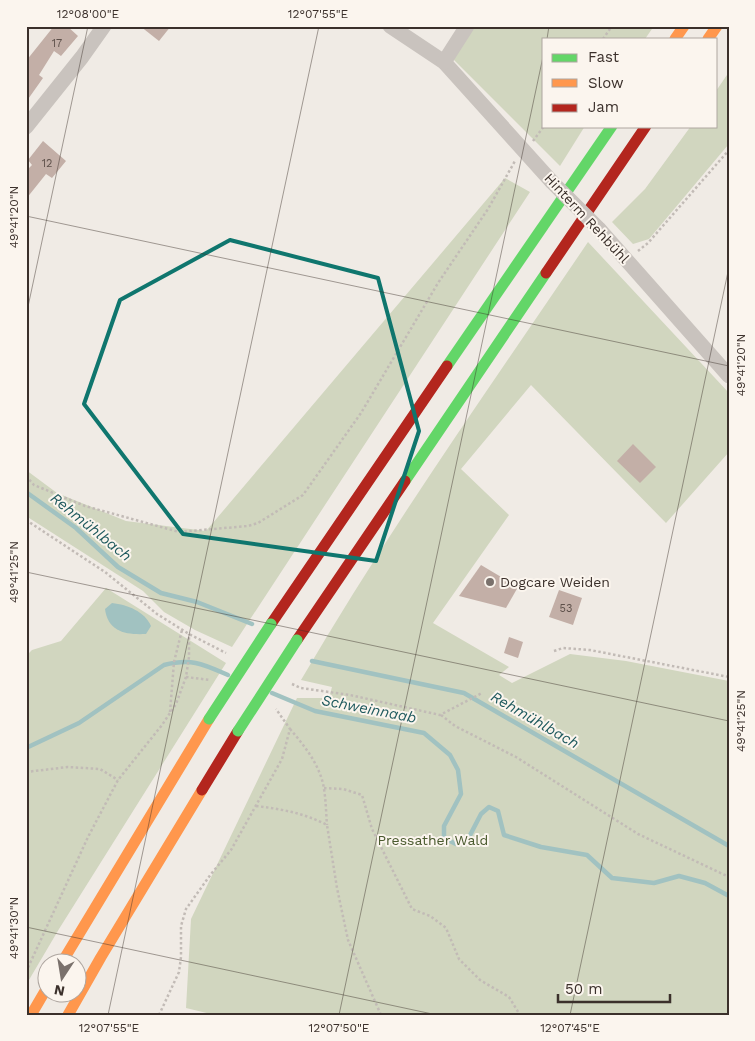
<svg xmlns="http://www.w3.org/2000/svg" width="755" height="1041" font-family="'Work Sans',sans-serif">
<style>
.green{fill:#d1d6bf}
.water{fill:#a1c2c1}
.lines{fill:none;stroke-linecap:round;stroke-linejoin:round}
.stream{stroke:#a1c2c1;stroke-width:4.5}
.building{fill:#c3afa7}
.path{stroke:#c2bbb6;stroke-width:2.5;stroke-dasharray:2.5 2.5;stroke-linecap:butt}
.street{stroke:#c9c3be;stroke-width:15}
.fast{stroke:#63d668;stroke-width:11}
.slow{stroke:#ff974d;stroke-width:11}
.jam{stroke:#b3261e;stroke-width:11}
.street-bridge{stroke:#c9c3be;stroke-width:15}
.fast-bridge{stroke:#63d668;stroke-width:11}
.marked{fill:none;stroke:#0f766e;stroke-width:4;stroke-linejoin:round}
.ticks{fill:none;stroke:#3b302b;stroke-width:1;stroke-opacity:0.45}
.poi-dot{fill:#7a716c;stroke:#fbf5ee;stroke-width:2}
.labels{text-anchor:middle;stroke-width:4;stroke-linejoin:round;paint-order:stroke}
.number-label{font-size:11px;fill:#5d504a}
.street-label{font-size:14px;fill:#3b302b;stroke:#fbf5ee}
.poi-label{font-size:14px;fill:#3b302b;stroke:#fbf5ee;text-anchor:start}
.park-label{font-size:14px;fill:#4a5a2e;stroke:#fbf5ee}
.water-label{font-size:15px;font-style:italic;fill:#1f5a5e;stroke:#fbf5ee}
.neatline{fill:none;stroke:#3b302b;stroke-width:2}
.ticks-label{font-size:12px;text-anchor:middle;fill:#3b302b}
</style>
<rect width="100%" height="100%" fill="#f0ebe5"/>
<g class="green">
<polygon points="475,26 654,26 645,39 544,39 544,126 585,126 560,166 452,58"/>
<polygon points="729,72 728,145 649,239 633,244 612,222 645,189 691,126 716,126 716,91"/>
<polygon points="505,178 530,192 232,647 195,630 164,612 143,591 26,516 26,470 57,493 126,521 206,531"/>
<path d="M 588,242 L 729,393 L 729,452 L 666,523 L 531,385 L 461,469 L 509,515 L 433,623 L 509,667 L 499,675 L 512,683 L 570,654 L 626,661 L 729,681 L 729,1015 L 215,1015 L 186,1008 L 191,919 L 297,698 L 329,698 L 332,687 L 301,680 C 389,529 490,387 588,242 Z"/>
<polygon points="106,588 226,663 59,929 26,985 26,656 32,650 61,641"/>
</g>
<path class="water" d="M 112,603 C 128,605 144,611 151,626 L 146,634 C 126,635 108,632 105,609 Z"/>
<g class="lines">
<g class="stream">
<polyline points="26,492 76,528 118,567 161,593 197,602 252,624"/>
<polyline points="312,661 464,693 729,846"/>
<polyline points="272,693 315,711 424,733 450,755 458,770 461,794 444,826 444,838 456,844 467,841 481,814 489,807 498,811 504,835 541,847 587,855 612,878 654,883 679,876 705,883 729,896"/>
<path d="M 26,748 L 79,723 L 164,665 C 192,658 203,664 228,675"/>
</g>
</g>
<g class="building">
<polygon points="54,26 67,26 78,36 61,56 54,51 39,75 43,78 26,102 26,61"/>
<polygon points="140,26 171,26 159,41"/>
<polygon points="43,141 66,161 52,178 46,174 26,199 26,171 32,165 28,160"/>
<polygon points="633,444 656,467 640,483 617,461"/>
<polygon points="481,565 518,587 506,608 459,596"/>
<polygon points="559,590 582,598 573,625 549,617"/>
<polygon points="509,637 523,642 518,658 504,653"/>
</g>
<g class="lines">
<g class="path">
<polyline points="603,39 612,26"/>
<polyline points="533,141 544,126"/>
<polyline points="638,251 648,243 729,150"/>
<polyline points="26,476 34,485 85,506 179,532 248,526 258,523 303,495 361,413 438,283 488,209 515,161"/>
<polyline points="26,520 105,572 157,614 189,634 226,653"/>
<polyline points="554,651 563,648 590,650 729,677"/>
<polyline points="186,677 210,680"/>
<polyline points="292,684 301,688 350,695 440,715 482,693"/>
<polyline points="170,712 174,662 182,630"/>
<polyline points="441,715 455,726 516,757 638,834 729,877"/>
<path d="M 290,729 C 305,746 321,767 324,789 C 326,801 326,813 327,825"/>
<polyline points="26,772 68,767 100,769 118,780"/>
<polyline points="324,788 343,789 362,795 372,829 412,909 430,916 446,928 459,959 480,980 509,997 520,1015"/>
<path d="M 256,806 C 281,809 304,813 327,825 L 337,888 L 348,940 L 381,1015"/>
<polyline points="26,972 88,837 118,780 162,725 176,704 186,677 189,657 189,634"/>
<polyline points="159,1015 179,972 181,957 181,926 186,909 211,874 231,850 282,759 290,729 276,709"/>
</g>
<g class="street">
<polyline points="390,26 444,62 552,182"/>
<polyline points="444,62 467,26"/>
<polyline points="26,127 82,57 104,26"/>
<polyline points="599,229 729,376"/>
</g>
<g class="fast">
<polyline points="447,366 612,126"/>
<polyline points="405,481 546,273"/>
</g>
<g class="slow">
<polyline points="675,39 684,26"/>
<polyline points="708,39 717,26"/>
<polyline points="61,964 209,719"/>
<polyline points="31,1015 48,986"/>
<polyline points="68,1015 101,957 202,790"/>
</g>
<g class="jam">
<polyline points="546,273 646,126"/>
<polyline points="271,624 447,366"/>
<polyline points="297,640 405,481"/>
<polyline points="202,790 238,731"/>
</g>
<polyline class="street-bridge" points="552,182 599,229"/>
<g class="fast-bridge">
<polyline points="209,719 271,624"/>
<polyline points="238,731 297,640"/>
</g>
</g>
<path class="marked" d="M 230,240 L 378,278 L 419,431 L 376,561 L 183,534 L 84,404 L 120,300 Z"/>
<path class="ticks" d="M 547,39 L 549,26M 26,216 L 729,366M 26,316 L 88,26M 26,572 L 729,721M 26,927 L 437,1015M 108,1015 L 319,26M 339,1015 L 544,52M 570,1015 L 729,267"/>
<circle class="poi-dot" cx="490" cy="582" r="5"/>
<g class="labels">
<g class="number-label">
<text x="57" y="47">17</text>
<text x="47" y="167">12</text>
<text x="566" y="612">53</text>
</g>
<g class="street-label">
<text transform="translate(587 218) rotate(47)" y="5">Hinterm Rehbühl</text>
</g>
<g class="poi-label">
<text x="500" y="587">Dogcare Weiden</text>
</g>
<g class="park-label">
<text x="433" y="845">Pressather Wald</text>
</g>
<g class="water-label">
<text transform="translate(91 527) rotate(39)" y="5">Rehmühlbach</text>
<text transform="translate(369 709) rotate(11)" y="5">Schweinnaab</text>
<text transform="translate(535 720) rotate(30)" y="5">Rehmühlbach</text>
</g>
</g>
<rect width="755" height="1041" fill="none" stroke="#fbf5ee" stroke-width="55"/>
<rect x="542" y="38" width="175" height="90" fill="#fbf5ee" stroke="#aea6a0"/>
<rect x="552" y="54" width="25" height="8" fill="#63d668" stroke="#aea6a0"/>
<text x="588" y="62" font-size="15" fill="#3b302b">Fast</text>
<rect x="552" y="79" width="25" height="8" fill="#ff974d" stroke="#aea6a0"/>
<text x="588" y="88" font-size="15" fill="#3b302b">Slow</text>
<rect x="552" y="104" width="25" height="8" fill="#b3261e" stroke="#aea6a0"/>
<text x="588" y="112" font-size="15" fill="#3b302b">Jam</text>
<g transform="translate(62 978) rotate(192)"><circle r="24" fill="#fbf5ee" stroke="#aea6a0"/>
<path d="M0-4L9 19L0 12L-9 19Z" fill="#7a716c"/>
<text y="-8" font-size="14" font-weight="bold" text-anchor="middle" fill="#3b302b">N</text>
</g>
<path d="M558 994v8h112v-8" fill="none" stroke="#3b302b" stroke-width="2.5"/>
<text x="565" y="994" font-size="15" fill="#3b302b" stroke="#fbf5ee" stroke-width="4" paint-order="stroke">50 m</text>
<rect x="28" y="28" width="700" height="986" class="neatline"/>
<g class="ticks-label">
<text x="88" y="18">12°08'00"E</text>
<text x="318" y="18">12°07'55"E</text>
<text transform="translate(14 217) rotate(-90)" y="4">49°41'20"N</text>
<text transform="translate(741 365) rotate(-90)" y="4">49°41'20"N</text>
<text transform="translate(14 572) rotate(-90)" y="4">49°41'25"N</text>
<text transform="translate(741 721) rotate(-90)" y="4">49°41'25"N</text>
<text transform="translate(14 928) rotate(-90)" y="4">49°41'30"N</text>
<text x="109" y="1032">12°07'55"E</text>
<text x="339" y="1032">12°07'50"E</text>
<text x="570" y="1032">12°07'45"E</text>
</g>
</svg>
